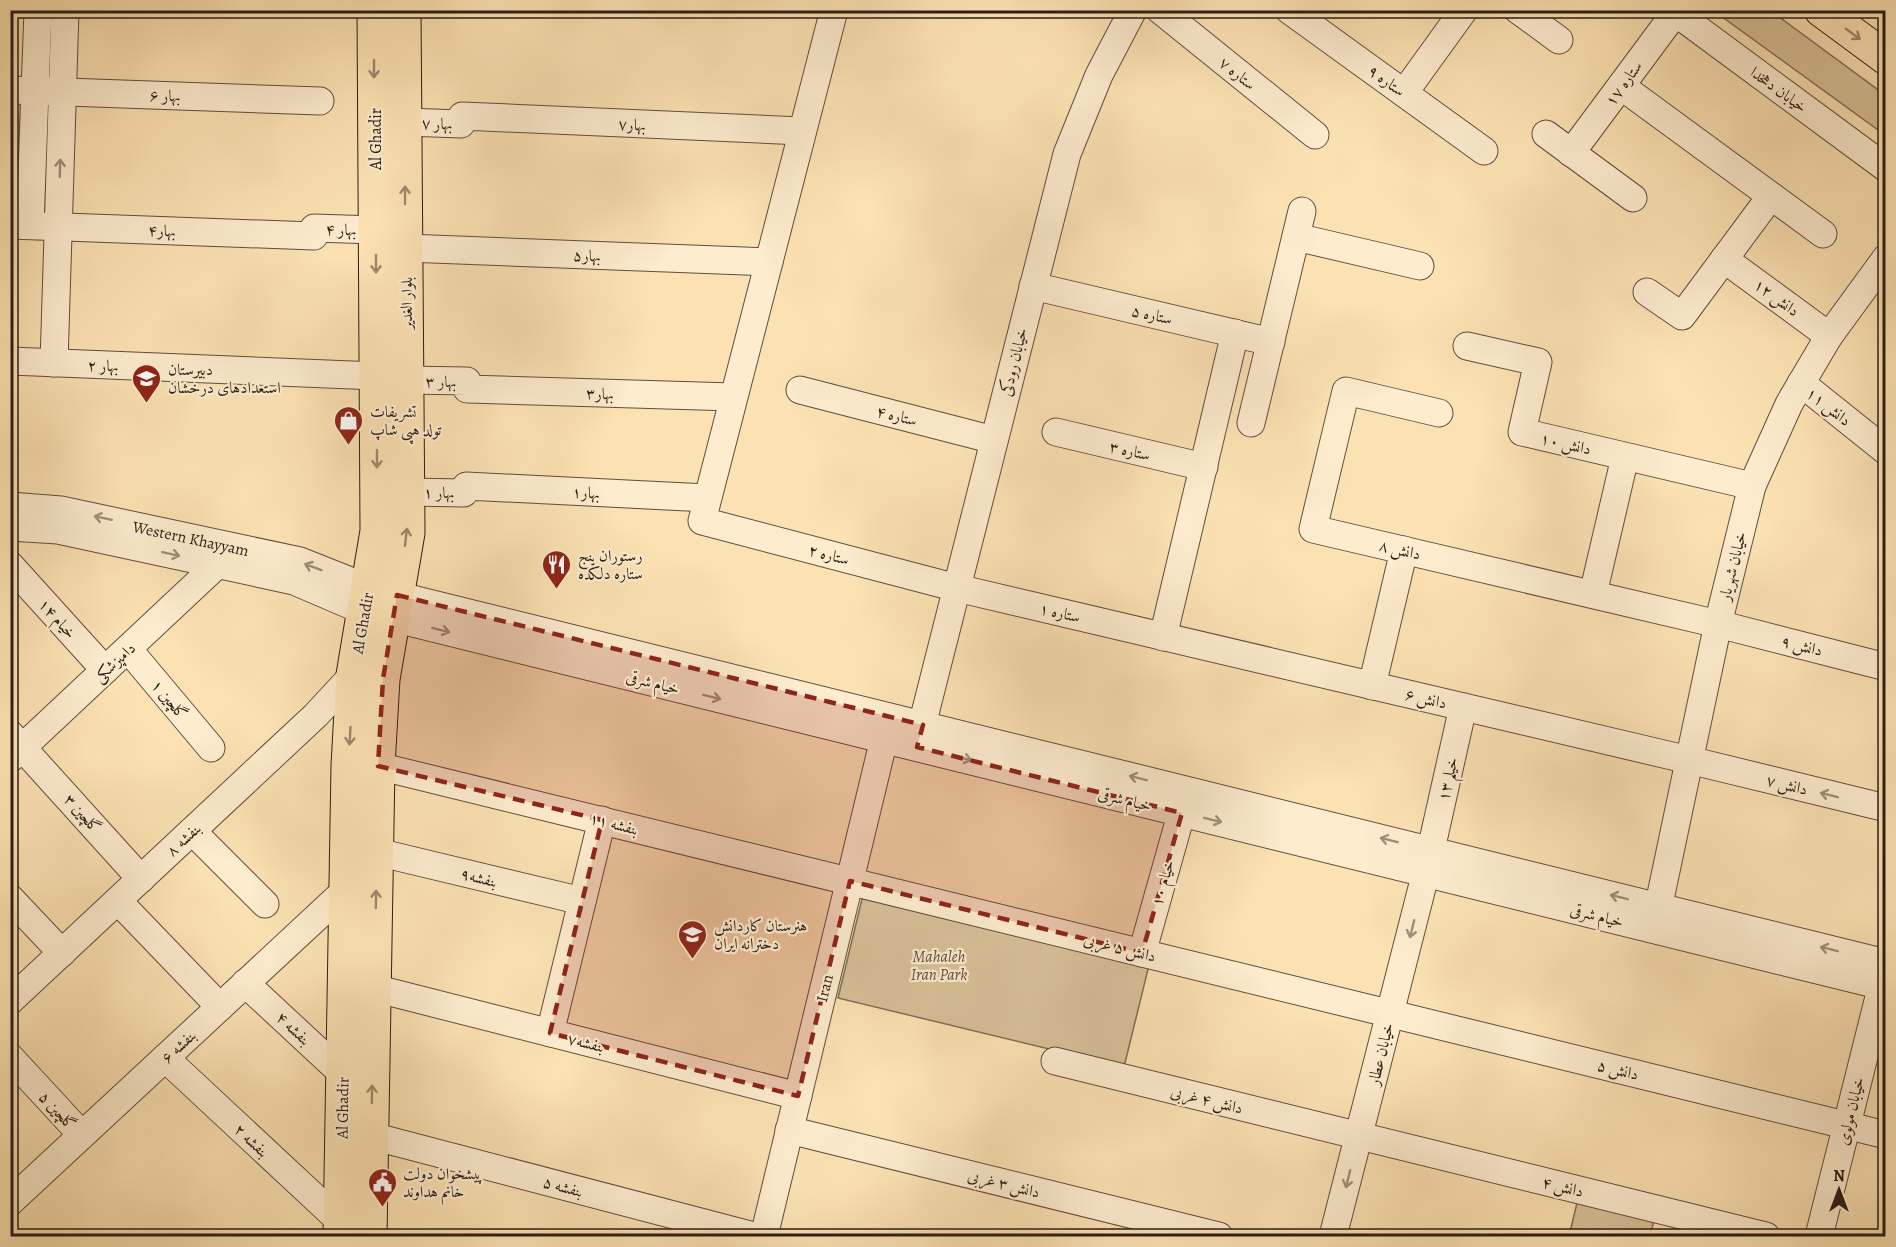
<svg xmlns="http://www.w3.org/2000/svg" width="1896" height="1247" font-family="Alegreya,Amiri,serif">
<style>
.green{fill:#d8c198;stroke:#816f57;stroke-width:1.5}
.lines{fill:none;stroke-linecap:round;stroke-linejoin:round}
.minor-casing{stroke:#5e4e3d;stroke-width:29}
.major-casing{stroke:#2a1d16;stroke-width:35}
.minor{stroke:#fdecce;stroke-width:27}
.major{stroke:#fce2b3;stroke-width:33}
.oneway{stroke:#9e896c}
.oneway2{stroke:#9e8f7b}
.marked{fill:#8f2418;fill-opacity:0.2;stroke:#8f2418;stroke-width:4.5;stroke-dasharray:12 8;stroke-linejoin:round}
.labels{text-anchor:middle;stroke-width:4.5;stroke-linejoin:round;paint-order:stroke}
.street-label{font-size:16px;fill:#2a1d16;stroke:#fdecce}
.poi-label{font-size:16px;fill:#2a1d16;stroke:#fdecce;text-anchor:start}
.park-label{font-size:16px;font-style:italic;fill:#5e4e3d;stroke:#fdecce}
</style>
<rect width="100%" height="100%" fill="#fce2b3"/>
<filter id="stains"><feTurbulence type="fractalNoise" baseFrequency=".00333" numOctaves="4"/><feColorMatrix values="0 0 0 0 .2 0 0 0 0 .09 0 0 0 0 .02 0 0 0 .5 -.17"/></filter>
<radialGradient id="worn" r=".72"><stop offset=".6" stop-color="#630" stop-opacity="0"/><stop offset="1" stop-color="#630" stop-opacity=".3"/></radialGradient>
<g class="green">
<polygon points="1714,11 1771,11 1885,95 1885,135"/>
<polygon points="11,100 21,101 17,212 11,212"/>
<polygon points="864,891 1150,961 1124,1067 838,998"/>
<polygon points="1577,1203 1654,1220 1650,1236 1569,1236"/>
</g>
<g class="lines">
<defs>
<g id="minor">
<polyline points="834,10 702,521 957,588 1689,760 1886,808"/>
<polyline points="1160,10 1315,135"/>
<polyline points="1289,10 1484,151"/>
<polyline points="1518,10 1559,40"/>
<polyline points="1672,10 1886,168"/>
<polyline points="1621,86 1823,234"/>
<polyline points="10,90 320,101"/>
<polyline points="1404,93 1464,10"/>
<polyline points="405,122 461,124 462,116 802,131"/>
<polyline points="1546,134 1633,198"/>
<polyline points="1571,153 1675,13"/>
<polyline points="10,225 314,236 314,228 375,230"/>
<polyline points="30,225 38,10"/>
<polyline points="1296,237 1420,266"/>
<polyline points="406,248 769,262"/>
<polyline points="1724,259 1829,336"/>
<polyline points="1033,286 1271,342"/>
<polyline points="1647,292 1682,316 1771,196"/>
<polyline points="1467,346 1538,362 1522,432 1752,486"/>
<polyline points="10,361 376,376"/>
<polyline points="54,363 65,10"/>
<polyline points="407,380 467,381 467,389 733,397"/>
<polyline points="1801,383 1886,451"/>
<polyline points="800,390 994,440"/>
<polyline points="1439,413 1346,391 1313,529 1718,624 1886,667"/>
<polyline points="1251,423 1302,211"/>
<polyline points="1056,432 1204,467"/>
<polyline points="407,492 464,493 466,486 707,498"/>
<polyline points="10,506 61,510 300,561 368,588 1886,963"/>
<polyline points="10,527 58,530 294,581 364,611 1886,987"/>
<polyline points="10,565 105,670"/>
<polyline points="1593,594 1625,457"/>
<polyline points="1163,637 1235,333"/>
<polyline points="128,649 211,748"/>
<polyline points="1372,686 1404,550"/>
<polyline points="10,734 141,879"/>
<polyline points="918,741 1067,154 1099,75 1133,10"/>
<polyline points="10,759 218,564"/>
<polyline points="378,766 1886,1135"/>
<polyline points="192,831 265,904"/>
<polyline points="377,852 582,901"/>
<polyline points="10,898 62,953"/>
<polyline points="118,901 220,1007"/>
<polyline points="1655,923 1718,624 1752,486 1789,404 1829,336 1886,258"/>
<polyline points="1142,953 1186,797"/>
<polyline points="245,983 343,1074"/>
<polyline points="374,988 798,1096"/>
<polyline points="10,1001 316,715 353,675"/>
<polyline points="550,1033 602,820"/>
<polyline points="10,1057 82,1135"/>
<polyline points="165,1058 340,1221"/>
<polyline points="1055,1061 1766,1236"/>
<polyline points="789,1130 1219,1236"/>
<polyline points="372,1136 754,1236"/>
<polyline points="10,1202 346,890"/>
<polyline points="764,1236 884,739"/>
<polyline points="1333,1236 1426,872 1463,707"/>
<polyline points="1819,1236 1886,969"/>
</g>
<g id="major">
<polyline points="1821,10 1886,58"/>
<polyline points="340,1236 348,765 353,675 377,531 374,10"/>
<polyline points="370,1236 378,766 383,679 408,533 404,10"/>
</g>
</defs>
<use href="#minor" class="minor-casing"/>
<use href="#major" class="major-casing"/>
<use href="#minor" class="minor"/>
<use href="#major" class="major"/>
</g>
<defs><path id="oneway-shaft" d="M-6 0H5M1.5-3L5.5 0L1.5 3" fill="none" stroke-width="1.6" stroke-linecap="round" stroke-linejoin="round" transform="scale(1.5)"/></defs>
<g class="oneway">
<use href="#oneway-shaft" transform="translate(1853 34) rotate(36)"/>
<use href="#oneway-shaft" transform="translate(374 69) rotate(90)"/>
<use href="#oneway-shaft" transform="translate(405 195) rotate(-90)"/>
<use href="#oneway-shaft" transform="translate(376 264) rotate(90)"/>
<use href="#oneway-shaft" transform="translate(377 459) rotate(90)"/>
<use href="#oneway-shaft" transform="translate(406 537) rotate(-83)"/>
<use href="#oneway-shaft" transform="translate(350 736) rotate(93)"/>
<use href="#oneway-shaft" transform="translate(376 899) rotate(-89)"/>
<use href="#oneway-shaft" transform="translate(372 1094) rotate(-89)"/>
</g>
<g class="oneway2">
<use href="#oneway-shaft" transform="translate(60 168) rotate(-88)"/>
<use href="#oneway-shaft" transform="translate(103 518) rotate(-168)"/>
<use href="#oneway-shaft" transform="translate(171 554) rotate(12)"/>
<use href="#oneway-shaft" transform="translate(313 567) rotate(-159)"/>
<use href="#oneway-shaft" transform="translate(441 630) rotate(14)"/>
<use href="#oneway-shaft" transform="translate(712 697) rotate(14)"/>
<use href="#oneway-shaft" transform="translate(963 758) rotate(14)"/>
<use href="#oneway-shaft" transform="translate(1138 778) rotate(-166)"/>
<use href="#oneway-shaft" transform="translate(1829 795) rotate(-166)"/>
<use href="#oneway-shaft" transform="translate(1213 820) rotate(14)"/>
<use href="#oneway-shaft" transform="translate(1389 840) rotate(-166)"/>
<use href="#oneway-shaft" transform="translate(1619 897) rotate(-166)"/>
<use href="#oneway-shaft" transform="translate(1412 929) rotate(104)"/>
<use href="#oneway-shaft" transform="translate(1829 949) rotate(-166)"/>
<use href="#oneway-shaft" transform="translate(1348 1179) rotate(104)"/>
</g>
<path class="marked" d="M 397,595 L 923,725 L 917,747 L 1182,813 L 1142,953 L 850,881 L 798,1096 L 550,1033 L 602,820 L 378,766 L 383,679 Z"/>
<defs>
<symbol id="school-pin" viewBox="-11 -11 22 30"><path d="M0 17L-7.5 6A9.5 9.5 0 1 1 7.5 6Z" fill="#8f2418" stroke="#fdecce"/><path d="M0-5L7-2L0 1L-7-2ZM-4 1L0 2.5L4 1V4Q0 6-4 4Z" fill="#fff"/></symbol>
<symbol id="shop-pin" viewBox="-11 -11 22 30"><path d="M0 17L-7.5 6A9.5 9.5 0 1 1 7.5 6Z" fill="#8f2418" stroke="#fdecce"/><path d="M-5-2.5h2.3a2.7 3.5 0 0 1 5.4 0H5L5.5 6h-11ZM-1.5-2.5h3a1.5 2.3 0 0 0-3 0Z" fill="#fff"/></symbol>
<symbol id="restaurant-pin" viewBox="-11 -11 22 30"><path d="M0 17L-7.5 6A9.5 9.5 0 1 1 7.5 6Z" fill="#8f2418" stroke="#fdecce"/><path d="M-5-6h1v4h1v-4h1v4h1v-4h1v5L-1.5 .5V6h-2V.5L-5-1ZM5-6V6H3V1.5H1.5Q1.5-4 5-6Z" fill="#fff"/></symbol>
<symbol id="civic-pin" viewBox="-11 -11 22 30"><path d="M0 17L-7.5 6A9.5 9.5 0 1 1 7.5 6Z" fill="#8f2418" stroke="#fdecce"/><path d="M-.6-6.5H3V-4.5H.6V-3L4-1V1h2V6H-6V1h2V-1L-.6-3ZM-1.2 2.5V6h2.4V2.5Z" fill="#fff"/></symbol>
</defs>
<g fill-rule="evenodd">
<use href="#school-pin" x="130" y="362" width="33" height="45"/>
<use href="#shop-pin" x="332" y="404" width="33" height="45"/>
<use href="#restaurant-pin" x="540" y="548" width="33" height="45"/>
<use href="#school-pin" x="676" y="918" width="33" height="45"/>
<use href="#civic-pin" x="366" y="1166" width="33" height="45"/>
</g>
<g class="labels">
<g class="street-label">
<text transform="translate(1238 73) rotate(39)" y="6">ستاره ۷</text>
<text transform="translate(1387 80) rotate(36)" y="6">ستاره ۹</text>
<text transform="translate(1623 83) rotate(-54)" y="6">ستاره ۱۷</text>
<text transform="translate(1779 89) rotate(36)" y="6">خیابان دهخدا</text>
<text transform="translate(165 95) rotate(2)" y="6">بهار ۶</text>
<text transform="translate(437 123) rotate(2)" y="6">بهار ۷</text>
<text transform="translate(632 124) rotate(3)" y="6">بهار۷</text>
<text transform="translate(375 139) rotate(-90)" y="6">Al Ghadir</text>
<text transform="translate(341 229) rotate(2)" y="6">بهار ۴</text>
<text transform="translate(162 230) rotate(2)" y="6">بهار۴</text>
<text transform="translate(587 255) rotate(2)" y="6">بهار۵</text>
<text transform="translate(1777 297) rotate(36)" y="6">دانش ۱۲</text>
<text transform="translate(406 303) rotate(-90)" y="6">بلوار الغدیر</text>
<text transform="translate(1152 314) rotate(13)" y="6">ستاره ۵</text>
<text transform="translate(1013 362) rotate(-76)" y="6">خیابان رودکی</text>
<text transform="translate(103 365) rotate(2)" y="6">بهار ۲</text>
<text transform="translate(441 381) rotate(1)" y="6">بهار ۳</text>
<text transform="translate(600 393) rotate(2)" y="6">بهار۳</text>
<text transform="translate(1829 406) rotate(38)" y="6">دانش ۱۱</text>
<text transform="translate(897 415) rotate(14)" y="6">ستاره ۴</text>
<text transform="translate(1566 443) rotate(13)" y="6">دانش ۱۰</text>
<text transform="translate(1130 450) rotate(13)" y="6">ستاره ۳</text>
<text transform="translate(439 492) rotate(1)" y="6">بهار ۱</text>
<text transform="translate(586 492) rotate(3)" y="6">بهار۱</text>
<text transform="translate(191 538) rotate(12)" y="6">Western Khayyam</text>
<text transform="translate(1400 549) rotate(13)" y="6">دانش ۸</text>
<text transform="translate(829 554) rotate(15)" y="6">ستاره ۲</text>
<text transform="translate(1732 566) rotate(-76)" y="6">خیابان شهریار</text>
<text transform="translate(1060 612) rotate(13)" y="6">ستاره ۱</text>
<text transform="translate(58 618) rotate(48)" y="6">خیام ۱۴</text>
<text transform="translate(362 623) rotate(-80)" y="6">Al Ghadir</text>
<text transform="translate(1802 645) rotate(14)" y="6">دانش ۹</text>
<text transform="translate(114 662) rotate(-43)" y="6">دامپزشکی</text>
<text transform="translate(653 682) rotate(14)" y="6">خیام شرقی</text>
<text transform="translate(1426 698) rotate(13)" y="6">دانش ۶</text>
<text transform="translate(170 699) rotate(50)" y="6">گلچین ۱</text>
<text transform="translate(1447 779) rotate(-77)" y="6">خیلم ۱۳</text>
<text transform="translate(1787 784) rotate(14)" y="6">دانش ۷</text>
<text transform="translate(1125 799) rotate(14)" y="6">خیام شرقی</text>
<text transform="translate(83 813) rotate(48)" y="6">گلچین ۳</text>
<text transform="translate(614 823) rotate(14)" y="6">بنفشه ۱۱</text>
<text transform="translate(183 839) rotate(-43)" y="6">بنفشه ۸</text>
<text transform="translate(479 877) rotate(14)" y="6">بنفشه۹</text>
<text transform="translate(1162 883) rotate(-74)" y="6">خیام ۱۰</text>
<text transform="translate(1597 915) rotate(14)" y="6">خیام شرقی</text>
<text transform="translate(1120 947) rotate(14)" y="6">دانش ۵ غربی</text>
<text transform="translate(824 988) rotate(-76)" y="6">Iran</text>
<text transform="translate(294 1028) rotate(43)" y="6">بنفشه ۴</text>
<text transform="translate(586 1042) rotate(14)" y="6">بنفشه۷</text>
<text transform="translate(178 1046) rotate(-43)" y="6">بنفشه ۶</text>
<text transform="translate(1380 1054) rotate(-76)" y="6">خیابان عطار</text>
<text transform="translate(1618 1069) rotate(14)" y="6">دانش ۵</text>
<text transform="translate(1207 1099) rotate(14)" y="6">دانش ۴ غربی</text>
<text transform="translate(342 1108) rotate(-89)" y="6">Al Ghadir</text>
<text transform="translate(58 1110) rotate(47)" y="6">گلچین ۵</text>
<text transform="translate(1850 1111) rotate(-76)" y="6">خیابان مولوی</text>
<text transform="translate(252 1140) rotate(43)" y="6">بنفشه ۲</text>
<text transform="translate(1004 1183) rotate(14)" y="6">دانش ۳ غربی</text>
<text transform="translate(563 1186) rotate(15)" y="6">بنفشه ۵</text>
<text transform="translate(1563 1186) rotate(14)" y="6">دانش ۴</text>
</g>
<g class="poi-label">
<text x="168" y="375">دبیرستان<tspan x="168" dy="18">استعدادهای درخشان</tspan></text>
<text x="370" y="417">تشریفات<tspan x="370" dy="18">تولد هپی شاپ</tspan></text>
<text x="578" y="561">رستوران پنج<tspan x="578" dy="18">ستاره دلکده</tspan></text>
<text x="714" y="931">هنرستان کاردانش<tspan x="714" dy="18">دخترانه ایران</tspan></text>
<text x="403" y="1179">پیشخوان دولت<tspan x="403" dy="18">خانم هداوند</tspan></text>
</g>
<g class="park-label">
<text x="939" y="962">Mahaleh<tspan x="939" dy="18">Iran Park</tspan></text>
</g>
</g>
<rect width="1896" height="1247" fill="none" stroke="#fce2b3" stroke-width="36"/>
<rect x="12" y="12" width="1872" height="1223" fill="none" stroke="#2a1d16" stroke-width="3"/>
<rect x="18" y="18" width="1860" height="1211" fill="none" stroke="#2a1d16" stroke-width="1.5"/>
<g transform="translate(1839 1190)" stroke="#fdecce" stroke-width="4.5" paint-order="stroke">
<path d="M0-4.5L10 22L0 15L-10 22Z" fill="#2a1d16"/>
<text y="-9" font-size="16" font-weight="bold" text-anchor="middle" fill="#2a1d16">N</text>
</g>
<rect width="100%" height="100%" filter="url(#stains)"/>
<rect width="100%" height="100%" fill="url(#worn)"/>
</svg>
